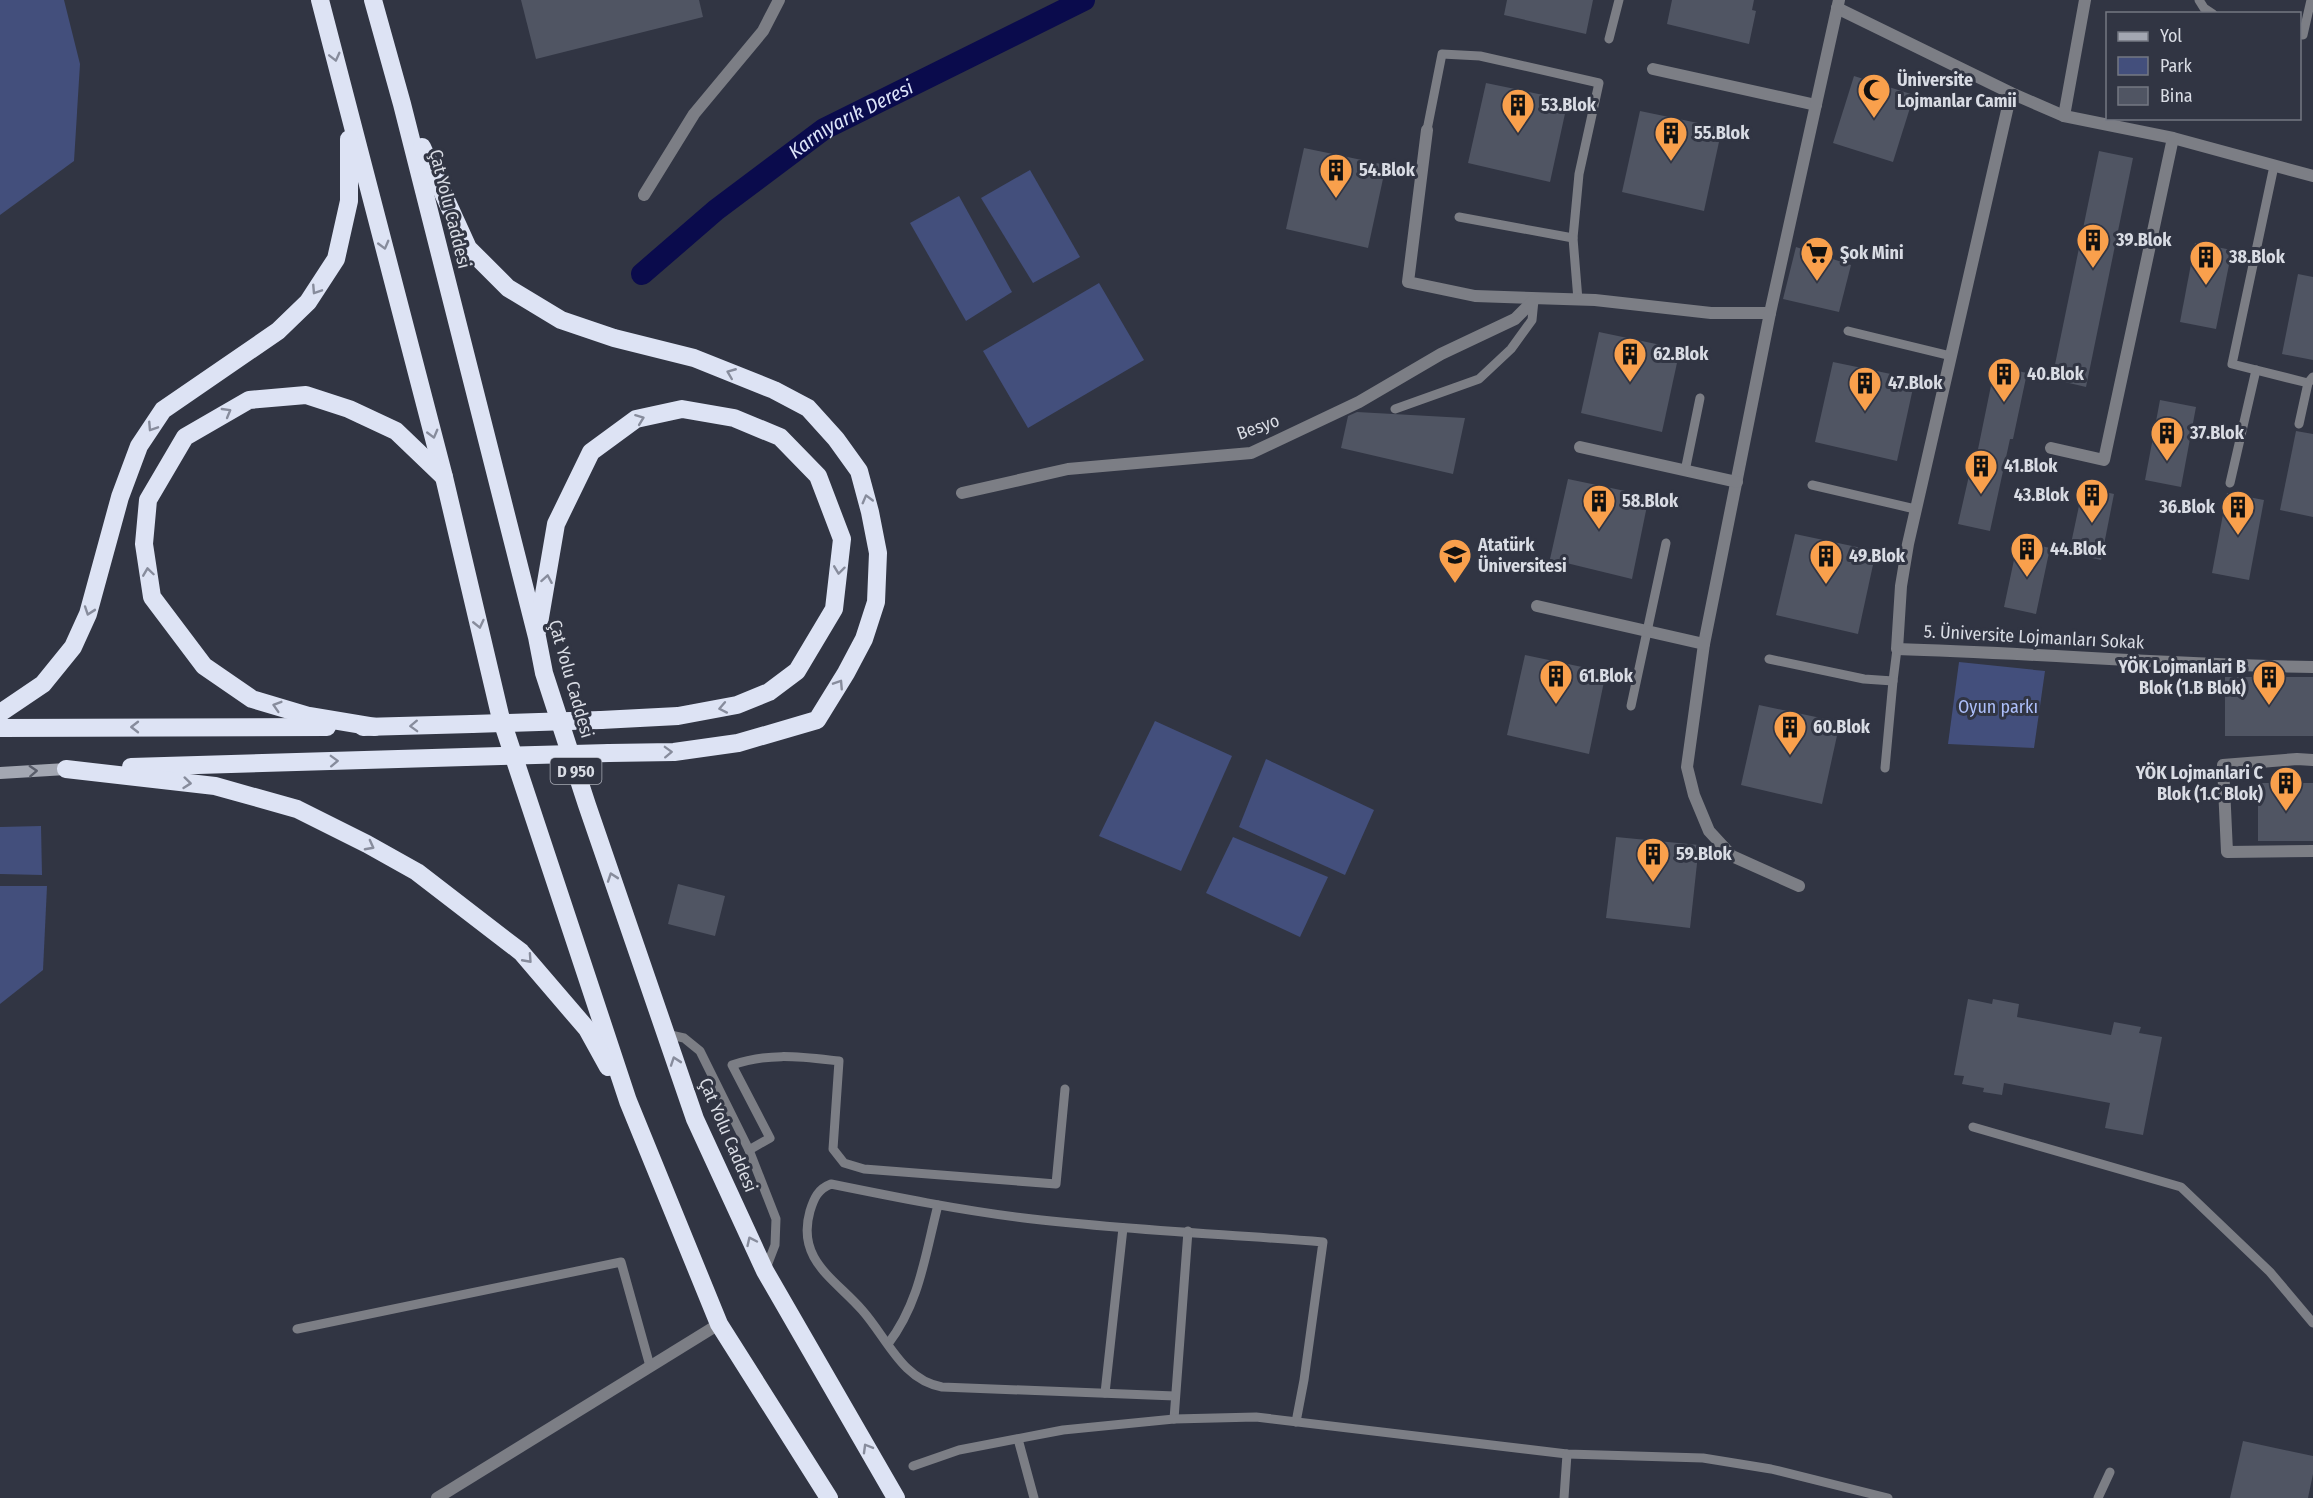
<svg xmlns="http://www.w3.org/2000/svg" width="2313" height="1498" font-family="'Fira Sans Condensed',sans-serif">
<style>
.green{fill:#434f7c}
.lines{fill:none;stroke-linecap:round;stroke-linejoin:round}
.canal{stroke:#0a0b4c;stroke-width:22}
.building{fill:#505563}
.lane{stroke:#7c7e85;stroke-width:9}
.street{stroke:#7c7e85;stroke-width:12}
.secondary{stroke:#a3a7b2;stroke-width:12}
.highway{stroke:#dde3f4;stroke-width:18}
.highway-bridge{stroke:#dde3f4;stroke-width:18}
.oneway{stroke:#878c9c}
.oneway2{stroke:#595d6a}
.labels{text-anchor:middle;stroke-width:6;stroke-linejoin:round;paint-order:stroke}
.shield{fill:#313543;stroke:#a7aab4;stroke-width:1.5}
.shield-label{font-size:16px;font-weight:bold;fill:#d9dce4}
.poi-label{font-size:18px;font-weight:bold;fill:#d9dce4;stroke:#313543;text-anchor:start}
.street-label{font-size:18px;fill:#d9dce4;stroke:#313543}
.park-label{font-size:18px;fill:#adbffa;stroke:#313543}
.water-label{font-size:20px;font-style:italic;fill:#dce3f8;stroke:#313543}
</style>
<rect width="100%" height="100%" fill="#313543"/>
<g class="green">
<polygon points="0,0 64,0 80,64 74,161 0,215"/>
<polygon points="1030,170 1080,257 1033,283 981,198"/>
<polygon points="959,196 1012,292 966,321 910,223"/>
<polygon points="1099,283 1144,360 1028,428 983,351"/>
<polygon points="1959,662 2045,671 2034,748 1948,744"/>
<polygon points="1155,721 1232,756 1181,871 1099,836"/>
<polygon points="1266,759 1374,810 1345,875 1239,827"/>
<polygon points="41,826 42,875 0,874 0,827"/>
<polygon points="1233,837 1328,877 1300,937 1206,893"/>
<polygon points="0,886 47,886 43,970 0,1004"/>
</g>
<g class="lines">
<path class="canal" id="s1" d="M 642,274 L 716,210 L 824,129 L 1084,0"/>
</g>
<g class="building">
<polygon points="521,0 699,0 703,17 536,59"/>
<polygon points="1507,0 1593,0 1586,34 1504,15"/>
<polygon points="1672,0 1754,0 1752,10 1756,11 1749,44 1667,24"/>
<polygon points="1854,76 1914,95 1893,162 1833,143"/>
<polygon points="1486,83 1568,100 1550,182 1468,163"/>
<polygon points="1640,111 1722,128 1704,211 1622,192"/>
<polygon points="1304,148 1386,165 1368,248 1286,229"/>
<polygon points="2099,151 2133,158 2086,387 2052,379"/>
<polygon points="2195,243 2232,250 2216,329 2180,322"/>
<polygon points="1796,247 1851,265 1839,312 1783,299"/>
<polygon points="2298,274 2313,277 2313,360 2282,354"/>
<polygon points="1599,332 1680,349 1662,432 1581,413"/>
<polygon points="1833,362 1915,379 1897,461 1815,442"/>
<polygon points="1995,366 2027,373 2013,439 2010,439 1990,531 1958,524 1973,458 1976,459"/>
<polygon points="2160,400 2196,407 2181,487 2145,480"/>
<polygon points="1357,412 1465,418 1453,474 1341,448 1348,416"/>
<polygon points="2296,431 2313,434 2313,517 2280,510"/>
<polygon points="1568,479 1649,496 1632,579 1550,559"/>
<polygon points="2083,487 2114,494 2101,560 2069,553"/>
<polygon points="2227,493 2264,500 2249,580 2212,573"/>
<polygon points="1795,534 1876,551 1858,634 1776,615"/>
<polygon points="2018,541 2050,548 2036,614 2004,607"/>
<polygon points="1525,655 1606,672 1589,754 1507,735"/>
<rect x="2225" y="677" width="88" height="59"/>
<polygon points="1759,705 1840,722 1822,804 1741,785"/>
<rect x="2258" y="783" width="55" height="58"/>
<polygon points="1616,837 1699,845 1690,928 1606,918"/>
<polygon points="678,884 725,896 715,936 668,924"/>
<polygon points="1968,999 1992,1004 1993,999 2019,1004 2017,1017 2111,1035 2114,1022 2141,1027 2139,1033 2162,1037 2143,1135 2105,1128 2110,1103 2004,1083 2002,1095 1983,1092 1984,1088 1962,1084 1964,1076 1954,1075"/>
<polygon points="2243,1441 2313,1456 2313,1474 2308,1498 2230,1498"/>
</g>
<g class="lines">
<g class="lane">
<polyline points="2199,0 2204,8 2213,14"/>
<polyline points="2300,34 2303,35 2311,0"/>
<polyline points="1609,39 1619,0"/>
<polyline points="1427,130 1442,54 1480,56 1599,83 1579,174 1573,238 1578,300"/>
<polyline points="2274,166 2232,364 2308,383 2313,377"/>
<polyline points="1459,217 1573,238"/>
<polyline points="1848,331 1951,356"/>
<polyline points="1395,409 1479,379 1511,349 1532,320 1534,300"/>
<polyline points="2299,424 2308,383"/>
<polyline points="1685,471 1700,398"/>
<polyline points="2230,483 2256,370"/>
<polyline points="1812,485 1915,509"/>
<polyline points="1769,659 1864,679 1893,681 1897,649"/>
<polyline points="1631,706 1666,543"/>
<polyline points="1885,768 1893,681"/>
<polyline points="666,1034 684,1038 700,1051 749,1150 776,1219 775,1245 765,1271"/>
<polyline points="1973,1127 2181,1187 2270,1272 2313,1323"/>
<path d="M 749,1150 L 770,1138 L 732,1065 C 769,1052 802,1057 839,1061 L 833,1149 L 844,1163 L 864,1169 L 1056,1184 L 1065,1089"/>
<polyline points="297,1329 621,1262 650,1366"/>
<path d="M 888,1344 C 920,1302 925,1255 938,1205"/>
<polyline points="1105,1393 1123,1228"/>
<path d="M 1175,1396 L 942,1387 C 902,1380 887,1338 862,1310 C 835,1279 796,1260 810,1211 C 814,1198 818,1189 831,1184 C 895,1197 959,1210 1024,1218 C 1123,1230 1224,1234 1323,1242 L 1304,1380 L 1296,1422"/>
<polyline points="1174,1419 1188,1231"/>
<polyline points="1018,1439 1034,1498"/>
<polyline points="913,1466 959,1450 1063,1430 1174,1419 1256,1417 1567,1454 1703,1458 1771,1469 1888,1498"/>
<polyline points="1564,1498 1567,1454"/>
<polyline points="2098,1498 2110,1472"/>
</g>
<g class="street">
<polyline points="1837,8 2011,93 2064,116 2173,138 2313,176"/>
<polyline points="1653,69 1816,105"/>
<path d="M 2011,93 L 1908,544 L 1901,586 L 1897,649 C 2036,653 2174,665 2313,667"/>
<polyline points="2064,116 2085,0"/>
<polyline points="1427,130 1408,282 1475,296 1595,300 1711,313 1770,313 1839,0"/>
<polyline points="644,195 694,114 763,31 779,0"/>
<polyline points="1770,313 1704,644 1687,767 1694,795 1709,831 1732,856 1799,886"/>
<polyline points="1580,447 1737,482"/>
<polyline points="2051,448 2104,460 2173,138"/>
<polyline points="962,493 1068,469 1251,453 1359,402 1441,354 1515,319 1534,300"/>
<polyline points="1537,606 1704,644"/>
<polyline points="2313,760 2297,759 2223,765 2227,852 2313,851"/>
<polyline points="437,1498 719,1324"/>
</g>
<polyline class="secondary" points="0,773 66,769"/>
<g class="highway">
<polyline points="320,0 444,477 500,715 628,1101 719,1324 829,1498"/>
<polyline points="373,0 402,104 537,637 544,673 587,805 695,1119 765,1271 896,1498"/>
<polyline points="422,147 468,248 508,288 561,320 614,338 694,358 774,390 808,408 836,439 859,471 870,512 878,553 876,602 864,639 846,673 817,720 738,743 674,752 609,753"/>
<polyline points="538,629 556,524 591,452 636,419 682,409 734,418 780,437 818,476 842,539 834,609 797,671 769,692 737,705 678,716 601,720"/>
<polyline points="0,713 43,684 73,647 88,614 120,497 139,446 163,410 278,331 308,302 336,259 349,201 349,139"/>
<polyline points="363,727 472,724"/>
<polyline points="375,727 309,716 252,699 204,666 152,597 144,544 148,500 185,437 249,400 306,395 349,409 396,431 444,477"/>
<polyline points="0,728 327,727"/>
<polyline points="131,767 466,757"/>
<polyline points="66,769 215,786 297,809 367,844 417,872 521,952 587,1029 608,1067"/>
</g>
<g class="highway-bridge">
<polyline points="472,724 601,720"/>
<polyline points="466,757 609,753"/>
</g>
</g>
<defs><path id="oneway-chevron" d="M-2-3.5L2.5 0L-2 3.5" fill="none" stroke-width="1.6" stroke-linecap="round" stroke-linejoin="round" transform="scale(1.5)"/></defs>
<g class="oneway">
<use href="#oneway-chevron" transform="translate(335 57) rotate(76)"/>
<use href="#oneway-chevron" transform="translate(384 245) rotate(75)"/>
<use href="#oneway-chevron" transform="translate(316 290) rotate(123)"/>
<use href="#oneway-chevron" transform="translate(731 373) rotate(-158)"/>
<use href="#oneway-chevron" transform="translate(227 412) rotate(-30)"/>
<use href="#oneway-chevron" transform="translate(640 419) rotate(-21)"/>
<use href="#oneway-chevron" transform="translate(152 427) rotate(123)"/>
<use href="#oneway-chevron" transform="translate(433 434) rotate(75)"/>
<use href="#oneway-chevron" transform="translate(867 499) rotate(-105)"/>
<use href="#oneway-chevron" transform="translate(839 570) rotate(97)"/>
<use href="#oneway-chevron" transform="translate(148 572) rotate(-98)"/>
<use href="#oneway-chevron" transform="translate(547 579) rotate(-80)"/>
<use href="#oneway-chevron" transform="translate(89 611) rotate(109)"/>
<use href="#oneway-chevron" transform="translate(479 624) rotate(77)"/>
<use href="#oneway-chevron" transform="translate(839 684) rotate(-57)"/>
<use href="#oneway-chevron" transform="translate(277 706) rotate(-163)"/>
<use href="#oneway-chevron" transform="translate(723 708) rotate(169)"/>
<use href="#oneway-chevron" transform="translate(414 726) rotate(178)"/>
<use href="#oneway-chevron" transform="translate(135 727) rotate(180)"/>
<use href="#oneway-chevron" transform="translate(668 752) rotate(-2)"/>
<use href="#oneway-chevron" transform="translate(334 761) rotate(-2)"/>
<use href="#oneway-chevron" transform="translate(187 783) rotate(6)"/>
<use href="#oneway-chevron" transform="translate(370 846) rotate(28)"/>
<use href="#oneway-chevron" transform="translate(612 877) rotate(-109)"/>
<use href="#oneway-chevron" transform="translate(528 959) rotate(48)"/>
<use href="#oneway-chevron" transform="translate(675 1061) rotate(-109)"/>
<use href="#oneway-chevron" transform="translate(751 1241) rotate(-115)"/>
<use href="#oneway-chevron" transform="translate(867 1448) rotate(-120)"/>
</g>
<use class="oneway2" href="#oneway-chevron" transform="translate(33 771) rotate(-3)"/>
<defs>
<symbol id="mosque-pin" viewBox="-11 -11 22 30"><path d="M0 17L-7.5 6A9.5 9.5 0 1 1 7.5 6Z" fill="#f9a04c" stroke="#313543"/><path d="M3.5-4.9A6 6 0 1 0 3.5 4.9A5 5 0 1 1 3.5-4.9Z" fill="#111"/></symbol>
<symbol id="building-pin" viewBox="-11 -11 22 30"><path d="M0 17L-7.5 6A9.5 9.5 0 1 1 7.5 6Z" fill="#f9a04c" stroke="#313543"/><path d="M-4-6H4V6H1V3H-1V6H-4ZM-2.5-4.3h1.7v1.8h-1.7ZM.8-4.3h1.7v1.8H.8ZM-2.5-1h1.7V.8h-1.7ZM.8-1h1.7V.8H.8Z" fill="#111"/></symbol>
<symbol id="supermarket-pin" viewBox="-11 -11 22 30"><path d="M0 17L-7.5 6A9.5 9.5 0 1 1 7.5 6Z" fill="#f9a04c" stroke="#313543"/><path d="M-6-5.5h2.5l.6 2H6L4.5 2H-2.5L-4.4-4H-6ZM-1.5 3.2a1.3 1.3 0 1 0 .1 0ZM3 3.2a1.3 1.3 0 1 0 .1 0Z" fill="#111"/></symbol>
<symbol id="university-pin" viewBox="-11 -11 22 30"><path d="M0 17L-7.5 6A9.5 9.5 0 1 1 7.5 6Z" fill="#f9a04c" stroke="#313543"/><path d="M0-5L7-2L0 1L-7-2ZM-4 1L0 2.5L4 1V4Q0 6-4 4Z" fill="#111"/></symbol>
</defs>
<g fill-rule="evenodd">
<use href="#mosque-pin" x="1855" y="71" width="38" height="52"/>
<use href="#building-pin" x="1499" y="86" width="38" height="52"/>
<use href="#building-pin" x="1652" y="114" width="38" height="52"/>
<use href="#building-pin" x="1317" y="151" width="38" height="52"/>
<use href="#building-pin" x="2074" y="221" width="38" height="52"/>
<use href="#supermarket-pin" x="1798" y="234" width="38" height="52"/>
<use href="#building-pin" x="2187" y="238" width="38" height="52"/>
<use href="#building-pin" x="1611" y="335" width="38" height="52"/>
<use href="#building-pin" x="1985" y="355" width="38" height="52"/>
<use href="#building-pin" x="1846" y="364" width="38" height="52"/>
<use href="#building-pin" x="2148" y="414" width="38" height="52"/>
<use href="#building-pin" x="1962" y="447" width="38" height="52"/>
<use href="#building-pin" x="2073" y="476" width="38" height="52"/>
<use href="#building-pin" x="1580" y="482" width="38" height="52"/>
<use href="#building-pin" x="2219" y="488" width="38" height="52"/>
<use href="#building-pin" x="2008" y="530" width="38" height="52"/>
<use href="#university-pin" x="1436" y="536" width="38" height="52"/>
<use href="#building-pin" x="1807" y="537" width="38" height="52"/>
<use href="#building-pin" x="1537" y="657" width="38" height="52"/>
<use href="#building-pin" x="2250" y="658" width="38" height="52"/>
<use href="#building-pin" x="1771" y="708" width="38" height="52"/>
<use href="#building-pin" x="2267" y="764" width="38" height="52"/>
<use href="#building-pin" x="1634" y="835" width="38" height="52"/>
</g>
<g class="labels">
<rect class="shield" x="550.5" y="758" width="51" height="26" rx="4.5"/>
<g class="shield-label">
<text x="576" y="777">D 950</text>
</g>
<g class="poi-label">
<text x="1897" y="86">Üniversite<tspan x="1897" dy="21">Lojmanlar Camii</tspan></text>
<text x="1541" y="111">53.Blok</text>
<text x="1694" y="139">55.Blok</text>
<text x="1359" y="176">54.Blok</text>
<text x="2116" y="246">39.Blok</text>
<text x="1840" y="259">Şok Mini</text>
<text x="2229" y="263">38.Blok</text>
<text x="1653" y="360">62.Blok</text>
<text x="2027" y="380">40.Blok</text>
<text x="1888" y="389">47.Blok</text>
<text x="2190" y="439">37.Blok</text>
<text x="2004" y="472">41.Blok</text>
<text x="2069" y="501" text-anchor="end">43.Blok</text>
<text x="1622" y="507">58.Blok</text>
<text x="2215" y="513" text-anchor="end">36.Blok</text>
<text x="1478" y="551">Atatürk<tspan x="1478" dy="21">Üniversitesi</tspan></text>
<text x="2050" y="555">44.Blok</text>
<text x="1849" y="562">49.Blok</text>
<text x="2246" y="673" text-anchor="end">YÖK Lojmanlari B<tspan x="2246" dy="21">Blok (1.B Blok)</tspan></text>
<text x="1579" y="682">61.Blok</text>
<text x="1813" y="733">60.Blok</text>
<text x="2263" y="779" text-anchor="end">YÖK Lojmanlari C<tspan x="2263" dy="21">Blok (1.C Blok)</tspan></text>
<text x="1676" y="860">59.Blok</text>
</g>
<g class="street-label">
<text transform="translate(450 209) rotate(76)" y="6">Çat Yolu Caddesi</text>
<text transform="translate(1258 427) rotate(-20)" y="6">Besyo</text>
<text transform="translate(2034 637) rotate(3)" y="6">5. Üniversite Lojmanları Sokak</text>
<text transform="translate(571 679) rotate(74)" y="6">Çat Yolu Caddesi</text>
<text transform="translate(728 1135) rotate(67)" y="6">Çat Yolu Caddesi</text>
</g>
<g class="park-label">
<text x="1998" y="713">Oyun parkı</text>
</g>
<g class="water-label">
<text dy="7" stroke="none"><textPath href="#s1" startOffset="261">Karnıyarık Deresi</textPath></text>
</g>
</g>
<rect x="2106" y="12" width="195" height="108" fill="#313543" stroke="#747883" stroke-width="1.5"/>
<rect x="2118" y="32" width="30" height="9" fill="#a3a7b2" stroke="#747883" stroke-width="1.5"/>
<text x="2160" y="42" font-size="18" fill="#d9dce4">Yol</text>
<rect x="2118" y="57" width="30" height="18" fill="#434f7c" stroke="#747883" stroke-width="1.5"/>
<text x="2160" y="72" font-size="18" fill="#d9dce4">Park</text>
<rect x="2118" y="87" width="30" height="18" fill="#505563" stroke="#747883" stroke-width="1.5"/>
<text x="2160" y="102" font-size="18" fill="#d9dce4">Bina</text>
</svg>
